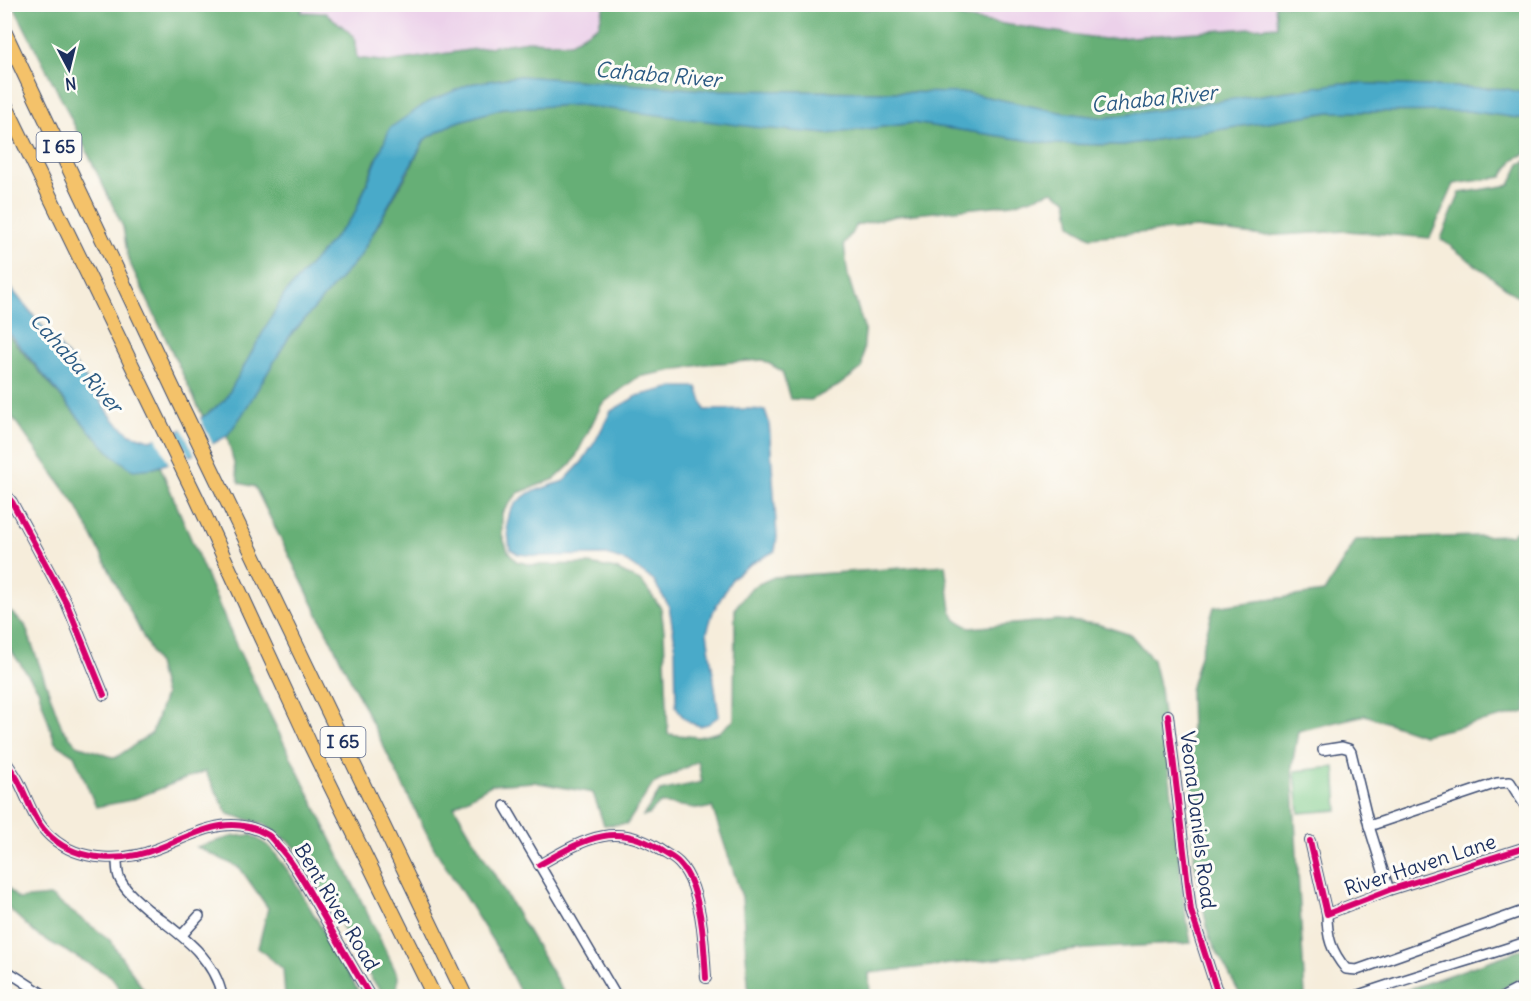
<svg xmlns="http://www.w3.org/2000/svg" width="1531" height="1001" font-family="Delius,sans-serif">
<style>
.built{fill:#ecd1ea}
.green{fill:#7ecb8a;stroke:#4c7d74;stroke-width:1.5}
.forest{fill:#66af76;stroke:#406f6a;stroke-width:1.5}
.water{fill:#4aaac9;stroke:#326c94;stroke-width:1.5}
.pier{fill:#f6eddb}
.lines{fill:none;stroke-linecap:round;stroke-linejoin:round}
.minor-casing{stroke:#3c4c71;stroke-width:12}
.highway-casing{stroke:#3c4c71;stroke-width:16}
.minor{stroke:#fff;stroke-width:9}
.highway{stroke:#f4c26a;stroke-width:14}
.cycleway-casing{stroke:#fdfcf7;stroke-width:10}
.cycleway{stroke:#d6006c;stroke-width:6}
.labels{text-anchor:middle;stroke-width:6;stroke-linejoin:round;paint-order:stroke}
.shield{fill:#fdfcf7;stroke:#5f6c8c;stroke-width:1.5}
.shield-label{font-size:18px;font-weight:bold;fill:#1b2f5e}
.street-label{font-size:20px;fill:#1b2f5e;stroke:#fdfcf7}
.water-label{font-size:21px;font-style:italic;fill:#2b5a83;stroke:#fdfcf7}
</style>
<rect width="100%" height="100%" fill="#fdfcf7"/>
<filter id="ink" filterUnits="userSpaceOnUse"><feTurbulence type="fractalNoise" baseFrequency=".0167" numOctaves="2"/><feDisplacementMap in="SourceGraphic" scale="12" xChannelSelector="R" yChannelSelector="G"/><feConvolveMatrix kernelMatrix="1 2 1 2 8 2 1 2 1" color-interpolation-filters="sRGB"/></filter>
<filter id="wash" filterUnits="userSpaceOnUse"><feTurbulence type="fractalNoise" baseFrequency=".008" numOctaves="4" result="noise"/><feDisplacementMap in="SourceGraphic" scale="24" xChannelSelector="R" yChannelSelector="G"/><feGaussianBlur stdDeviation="1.35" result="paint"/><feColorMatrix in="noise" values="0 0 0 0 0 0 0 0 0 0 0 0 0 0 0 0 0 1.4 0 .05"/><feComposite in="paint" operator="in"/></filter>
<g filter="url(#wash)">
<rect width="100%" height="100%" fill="#f6eddb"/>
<polygon class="built" points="1526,4 1526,69 336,87 130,5"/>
<polygon class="green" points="1335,767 1338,810 1299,813 1295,771"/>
<g class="forest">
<polygon points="857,4 864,9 940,6 963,18 1104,39 1277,26 1275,5 1383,4 1389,6 1395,4 1526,5 1526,94 1507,89 1343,83 1105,118 1059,112 967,93 705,90 520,76 470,84 376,159 354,215 284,295 225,400 203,417 128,259 123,227 64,104 13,5 304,5 301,12 326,13 354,36 357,58 388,62 528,41 570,43 599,25 604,5"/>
<polygon points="579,105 827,134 913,123 1053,144 1123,145 1329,112 1468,111 1526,119 1526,154 1514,159 1502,177 1454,184 1430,238 1347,231 1263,236 1196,228 1090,237 1071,225 1067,200 1053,191 1013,204 896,216 857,225 844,244 848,276 865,331 862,368 838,386 811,400 790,399 782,371 763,360 706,364 638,377 602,404 573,462 555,479 518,493 502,513 502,535 508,551 516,561 532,565 589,564 616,569 642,582 661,608 664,631 668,734 698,737 719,732 734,720 735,608 752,587 774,577 945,565 951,610 956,620 970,628 1058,620 1097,624 1131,635 1153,660 1160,689 1185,910 1191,943 1086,949 869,973 870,996 749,996 742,897 712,807 702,809 660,803 648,815 643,816 660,791 702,782 698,761 653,784 627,824 604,825 593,793 534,782 491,785 454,806 566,996 522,996 501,954 434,848 255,487 239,483 227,436 242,414 289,337 360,256 408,173 425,139 454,123 503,108"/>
<polygon points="1526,161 1526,303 1441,239 1460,193 1510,185 1520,164"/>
<polygon points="4,330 88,429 115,457 154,468 160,466 236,645 398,976 397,996 386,996 372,980 304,857 290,842 263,824 228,814 205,771 131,800 96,807 74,755 55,743 38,689 5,642 5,607 25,625 62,728 77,745 115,758 152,733 165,695 157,664 76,505 5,407"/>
<polygon points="1526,524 1526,712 1423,735 1365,715 1298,731 1292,766 1305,996 1241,996 1209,937 1194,860 1190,690 1214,607 1324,592 1356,540 1511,535"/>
<polygon points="252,835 271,848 291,875 361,996 285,996 283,969 258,948 268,908 240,868 197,847 234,836"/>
<polygon points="5,885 18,899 50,896 109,939 148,996 124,996 111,976 37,935 5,905"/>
<polygon points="1526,948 1526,976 1489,996 1389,996"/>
</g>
<g class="water">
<polygon points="520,76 705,90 968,93 1059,112 1105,118 1343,83 1507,89 1526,94 1526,119 1468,111 1329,112 1123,145 1053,144 913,123 827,134 762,128 579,105 503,108 454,123 425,139 360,256 289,337 242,415 227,436 192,455 154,468 133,470 115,457 88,429 5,328 4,280 82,373 113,419 130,434 150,440 179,431 206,415 225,400 284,295 354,215 390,128 428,102 470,84"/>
<polygon points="674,387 697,387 705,410 748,409 765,410 769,422 777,537 775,551 751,564 733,577 713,612 707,632 719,716 708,724 700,726 691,723 684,718 680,713 676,706 675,642 669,606 653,580 627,562 607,555 538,556 518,554 510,549 507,525 510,511 517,502 529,493 564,481 582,462 596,440 611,411 637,396"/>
</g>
<g class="pier">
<polygon points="199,416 214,447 196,457 181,426"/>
<polygon points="175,429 190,459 170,466 155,435"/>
</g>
</g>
<g filter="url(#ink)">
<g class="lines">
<defs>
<g id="minor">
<polyline points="4,492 12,502 66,602 104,695"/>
<polyline points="1168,715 1191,911 1216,988 1221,996"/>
<polyline points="1323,750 1342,747 1349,749 1351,752 1369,826 1389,890"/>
<path d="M 4,759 C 9,767 15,774 19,782 C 29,802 34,822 51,837 C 80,863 125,862 159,848 C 195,834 229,812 268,835 C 271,837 274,841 277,845 C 294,863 305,884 317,905 C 335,936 352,966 370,996"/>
<polyline points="505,806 616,996"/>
<polyline points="1369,826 1497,783 1510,782 1526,807"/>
<polyline points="1310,841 1327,914 1389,890 1526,847"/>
<path d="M 117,858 C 117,864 117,871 119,877 C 124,890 137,900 147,909 C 177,932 214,956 222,996"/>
<path d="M 539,865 C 583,840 616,819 663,852 C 668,855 674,858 679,863 C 684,868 690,879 693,887 C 703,916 704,947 706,978"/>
<path d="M 1327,914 C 1327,937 1331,951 1346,969 L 1357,970 L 1526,910"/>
<polyline points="182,935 199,916"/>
<polyline points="4,969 46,996"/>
<path d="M 1356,996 C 1412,976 1470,961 1526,942"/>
<polyline points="1505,996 1526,985"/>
</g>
<g id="highway">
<polyline points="4,31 179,401 465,996"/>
<polyline points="4,102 197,499 310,744 434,996"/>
</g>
</defs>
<use href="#minor" class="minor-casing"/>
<use href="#highway" class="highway-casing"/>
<use href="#minor" class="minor"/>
<use href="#highway" class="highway"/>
<defs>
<g id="cycleway">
<polyline points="4,492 12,502 66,602 104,695"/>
<polyline points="1168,715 1191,911 1216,988 1221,996"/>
<path d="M 4,759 C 9,767 15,774 19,782 C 29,802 34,822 51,837 C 80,863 125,862 159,848 C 195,834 229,812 268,835 C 271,837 274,841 277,845 C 294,863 305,884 317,905 C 335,936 352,966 370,996"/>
<polyline points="1310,841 1327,914 1389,890 1526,847"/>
<path d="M 539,865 C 583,840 616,819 663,852 C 668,855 674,858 679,863 C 684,868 690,879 693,887 C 703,916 704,947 706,978"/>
</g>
</defs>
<use href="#cycleway" class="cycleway-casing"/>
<use href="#cycleway" class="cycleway"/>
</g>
</g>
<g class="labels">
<g class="shield">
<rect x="36.5" y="132" width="45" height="30" rx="4.5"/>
<rect x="320.5" y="727" width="45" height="30" rx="4.5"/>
</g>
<g class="shield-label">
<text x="59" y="153">I 65</text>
<text x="343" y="748">I 65</text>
</g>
<g class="street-label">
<text transform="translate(1198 820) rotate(83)" y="7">Veona Daniels Road</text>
<text transform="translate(1420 865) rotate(-18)" y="7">River Haven Lane</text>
<text transform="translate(337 907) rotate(59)" y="7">Bent River Road</text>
</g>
<g class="water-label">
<text transform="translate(658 75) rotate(5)" y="7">Cahaba River</text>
<text transform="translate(1154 99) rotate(-6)" y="7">Cahaba River</text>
<text transform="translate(76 363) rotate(48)" y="7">Cahaba River</text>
</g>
</g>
<rect width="1531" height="1001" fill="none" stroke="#fdfcf7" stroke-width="24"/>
<g transform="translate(69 69) rotate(173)" stroke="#fdfcf7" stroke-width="4.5" paint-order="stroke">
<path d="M0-4.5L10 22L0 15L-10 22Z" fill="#1b2f5e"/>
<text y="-9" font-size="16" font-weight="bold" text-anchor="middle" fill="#1b2f5e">N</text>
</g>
</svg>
